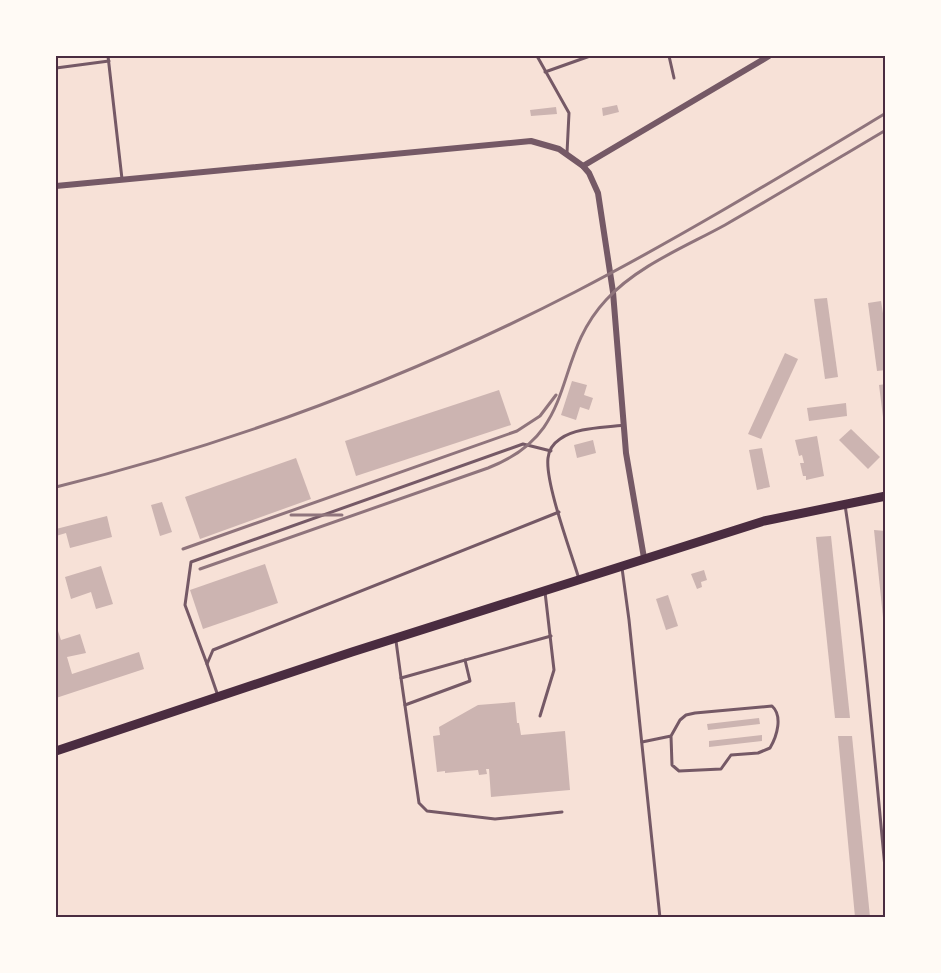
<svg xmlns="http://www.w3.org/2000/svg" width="941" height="973" font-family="'Space Grotesk',sans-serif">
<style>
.building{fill:#ccb4b1}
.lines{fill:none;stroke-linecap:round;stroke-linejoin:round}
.service{stroke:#755966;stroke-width:3}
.minor{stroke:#755966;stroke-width:6}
.secondary{stroke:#4a2c40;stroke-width:9}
.rail{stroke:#8f747c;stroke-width:3}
.neatline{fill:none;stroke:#4a2c40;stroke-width:2}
</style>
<rect width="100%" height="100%" fill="#f7e1d7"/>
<g class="building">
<polygon points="617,105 619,112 603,116 602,108"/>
<polygon points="556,107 557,114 531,116 530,110"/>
<polygon points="827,298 838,377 825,379 814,299"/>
<polygon points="881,301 886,332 886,370 877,371 868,303"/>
<polygon points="785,353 798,359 761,439 748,434"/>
<polygon points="572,381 587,385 584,395 593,398 589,410 580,407 576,420 561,415"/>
<polygon points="886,384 886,425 884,425 879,385"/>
<polygon points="499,390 511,425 356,476 345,441"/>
<polygon points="846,403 847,416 809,421 807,408"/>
<polygon points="851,429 880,457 868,469 839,440"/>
<polygon points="817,436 824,476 806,480 806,476 803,476 800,463 804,463 802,455 799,456 795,440"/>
<polygon points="593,440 596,453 577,458 574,445"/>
<polygon points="762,448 770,487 757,490 749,450"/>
<polygon points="296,458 311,499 200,539 185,497"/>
<polygon points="162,502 172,532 160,536 151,505"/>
<polygon points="107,516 112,537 70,548 66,533 56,536 56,529"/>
<polygon points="874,530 886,531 886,627 884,627"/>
<polygon points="831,536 850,718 835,718 816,537"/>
<polygon points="265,564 278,603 203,629 190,590"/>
<polygon points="101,566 113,604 96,609 91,592 71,599 65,577"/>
<polygon points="704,570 707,580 701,582 702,587 697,589 691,574"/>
<polygon points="668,595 678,626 666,630 656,599"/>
<polygon points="56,625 61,640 80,634 86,653 67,657 72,674 139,652 144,669 56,698"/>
<polygon points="515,702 517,723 519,723 521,735 565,731 570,790 491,797 489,769 486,769 487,774 479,775 478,770 445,773 445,771 437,772 433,736 440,735 439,727 478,705"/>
<polygon points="759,718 760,724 708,730 707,724"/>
<polygon points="762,735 762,741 709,747 709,741"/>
<polygon points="838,736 852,736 870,917 855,917"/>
</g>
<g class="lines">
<g class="service">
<polyline points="108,56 122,179"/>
<polyline points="537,56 569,113 567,153"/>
<polyline points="669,56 674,78"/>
<polyline points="56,68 109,61"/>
<polyline points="545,72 590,56"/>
<path d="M 845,505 C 864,629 874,754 886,878"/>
<polyline points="622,568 629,620 660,918"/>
<path d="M 579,579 C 571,552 545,483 548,458 C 549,449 554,443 560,439 C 577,427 604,428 624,425"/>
<polyline points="396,641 401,678 551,636"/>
<polyline points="207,664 185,605 191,562 523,444 551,451"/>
<polyline points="401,678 419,803 427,811 495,819 562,812"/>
<polyline points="218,696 207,664 213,650 559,512"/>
<polyline points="405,705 470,681 465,660"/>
<polyline points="540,716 554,670 545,592"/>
<path d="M 642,742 L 671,736 L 680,720 L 686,715 L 695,713 L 772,706 C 783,716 777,736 770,748 L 758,753 L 731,755 L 721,769 L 679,771 L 672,765 L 671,736"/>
</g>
<g class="minor">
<polyline points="583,166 769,56"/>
<polyline points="56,186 531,141 559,149 583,166 589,173 598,193 613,292 626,453 644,558"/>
</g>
<polyline class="secondary" points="56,751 352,652 764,521 886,496"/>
<g class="rail">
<path d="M 56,487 C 235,443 410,377 575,292 C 681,237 783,175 886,113"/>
<polyline points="291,515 342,515"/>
<polyline points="183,549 517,431 540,416 556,395"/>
<path d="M 200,569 L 488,468 C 581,432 550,360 606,300 C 637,266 685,247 725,225 C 779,194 832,162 886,130"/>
</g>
</g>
<rect width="941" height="973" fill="none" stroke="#fffaf5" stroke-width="114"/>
<rect x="57" y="57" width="827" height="859" class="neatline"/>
</svg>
